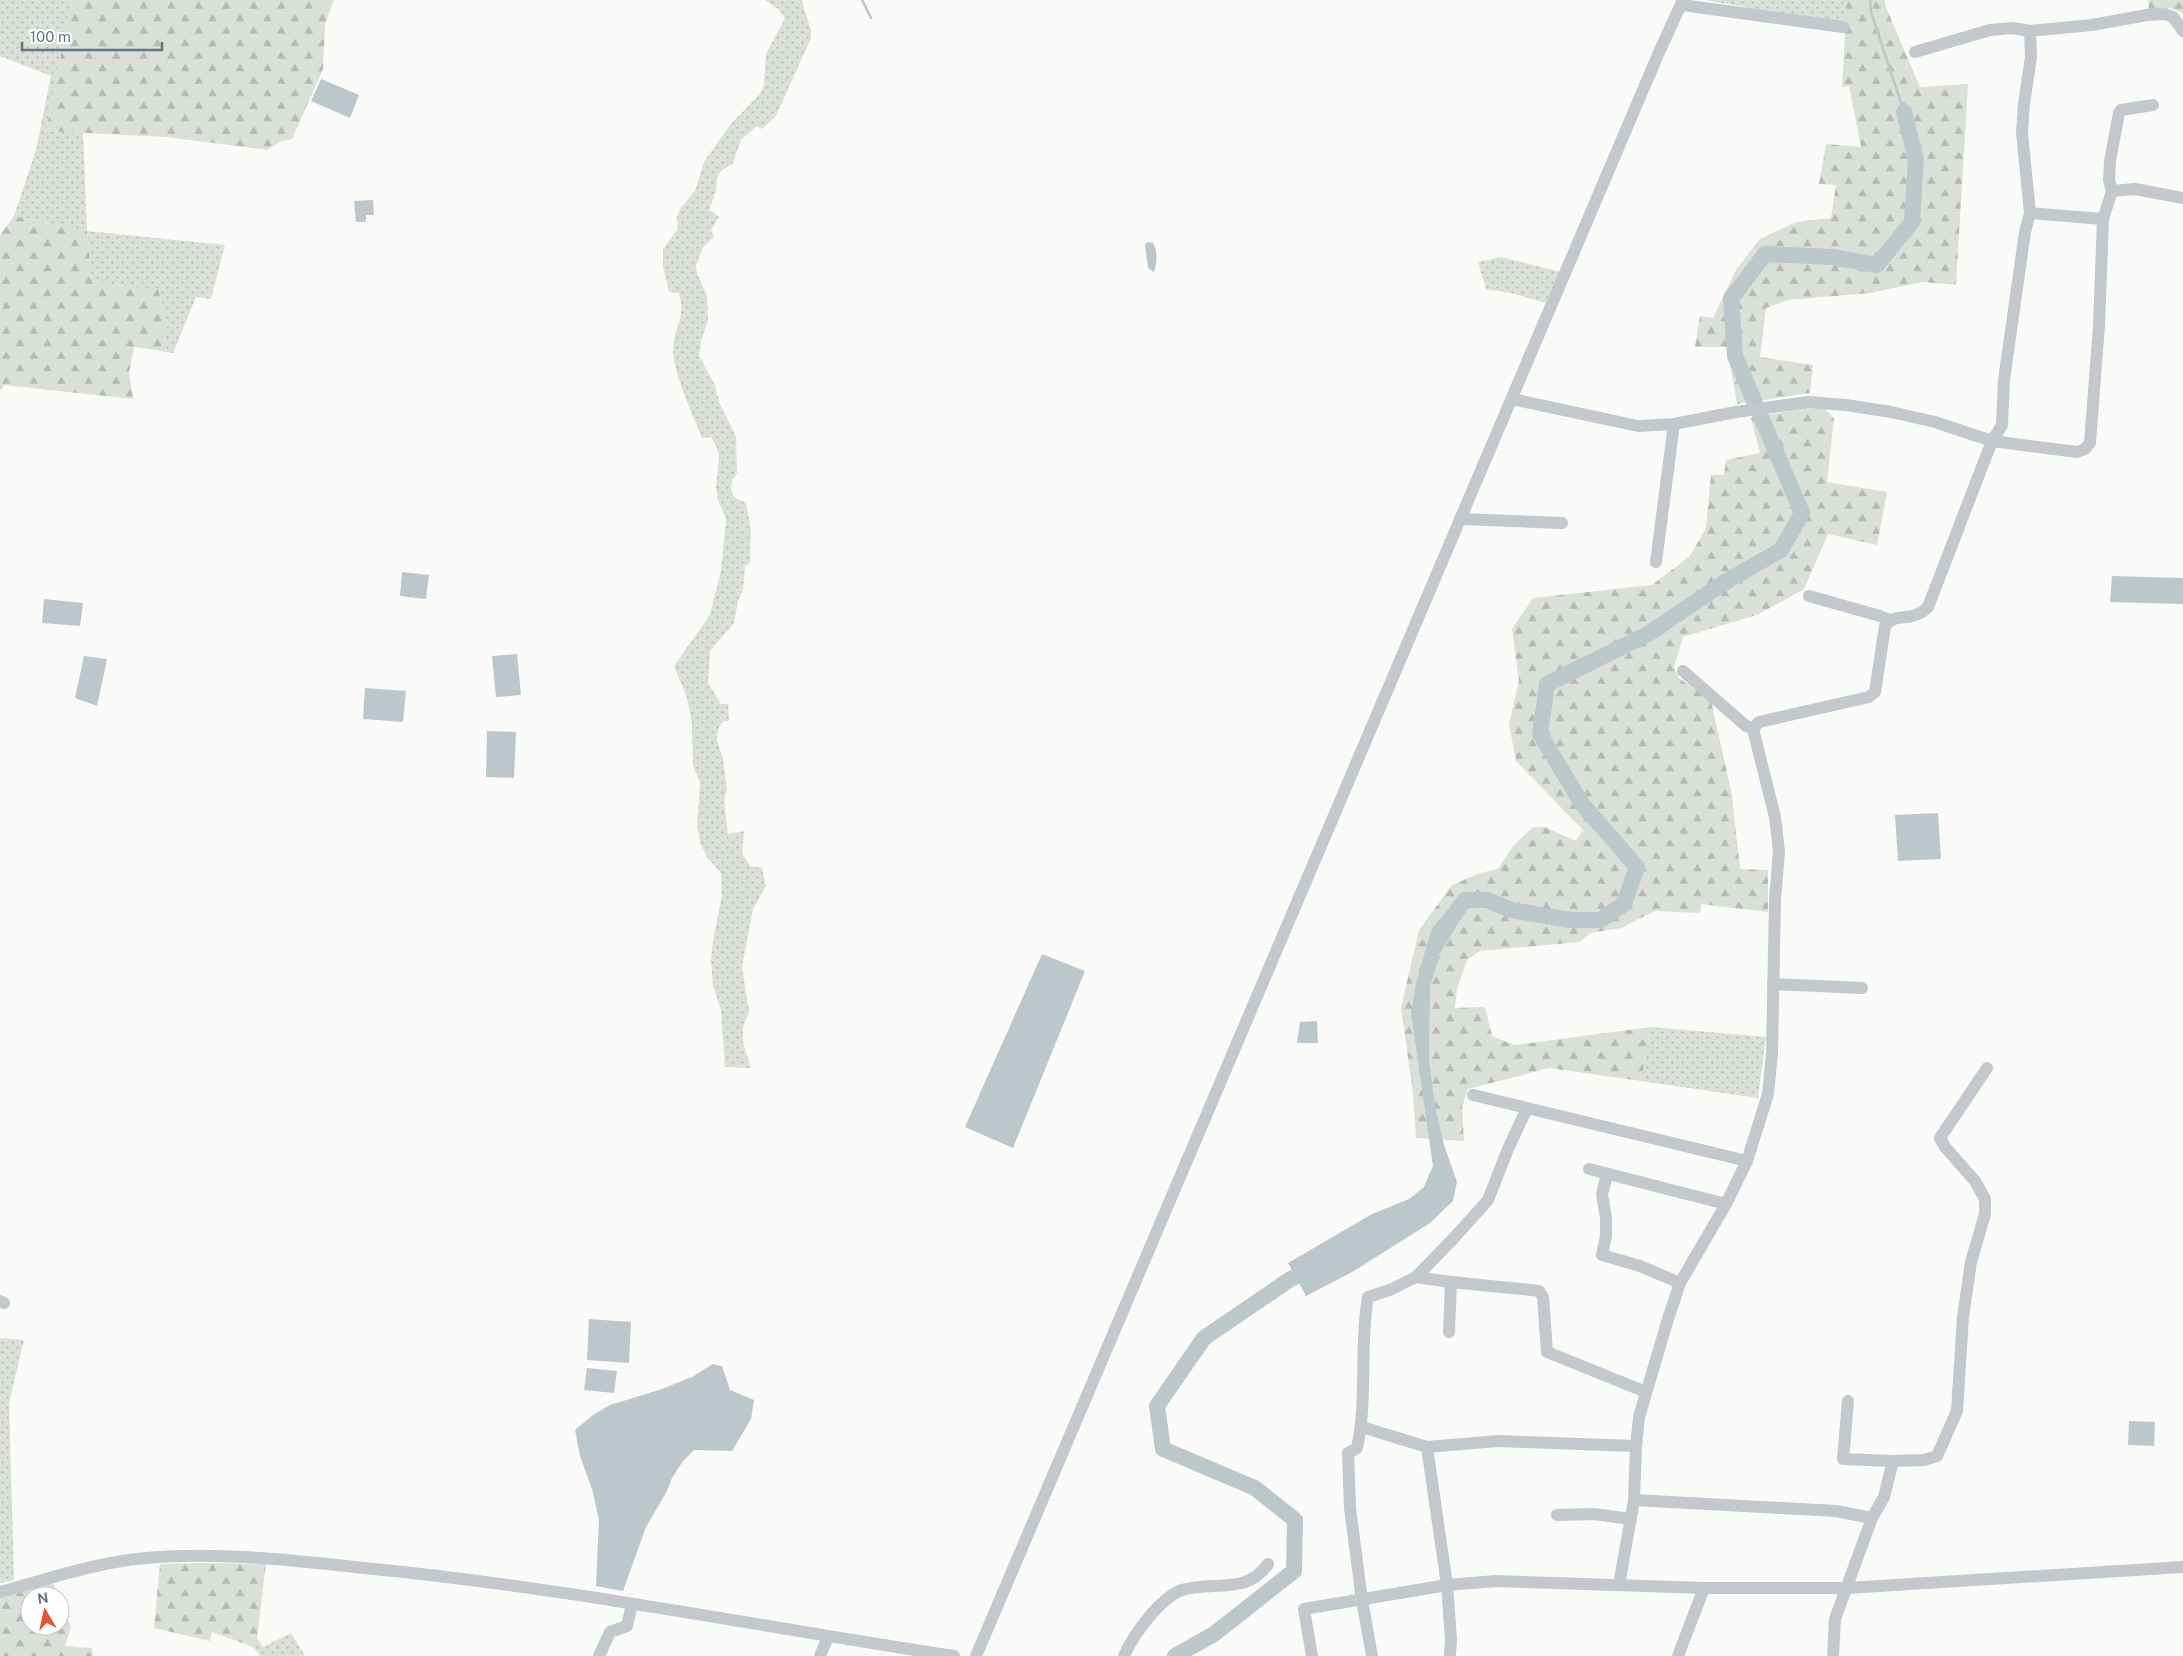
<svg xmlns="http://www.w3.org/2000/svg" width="2183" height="1656" font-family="'Public Sans',sans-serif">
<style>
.grass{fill:url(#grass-dots)}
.forest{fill:url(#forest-firs)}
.water{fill:#bbc7cb}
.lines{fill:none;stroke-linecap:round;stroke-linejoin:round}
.stream{stroke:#bbc7cb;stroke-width:2.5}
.river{stroke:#bbc7cb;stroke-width:16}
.minor{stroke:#c3c8cc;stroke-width:12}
</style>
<defs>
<pattern id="grass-dots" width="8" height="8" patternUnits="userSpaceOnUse" patternTransform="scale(1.25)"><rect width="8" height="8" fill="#dadfd7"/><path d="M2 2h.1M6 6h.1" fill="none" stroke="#b4b9b4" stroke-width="1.8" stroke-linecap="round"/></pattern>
<pattern id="forest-firs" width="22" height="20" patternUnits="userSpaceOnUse" patternTransform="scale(1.25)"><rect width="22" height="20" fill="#dadfd7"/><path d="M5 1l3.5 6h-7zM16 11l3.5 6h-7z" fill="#b4b9b4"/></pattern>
</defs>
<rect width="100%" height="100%" fill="#fafaf8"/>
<g class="grass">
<polygon points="0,0 72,0 46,131 83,133 87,231 225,245 211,299 196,297 173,353 161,351 168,324 158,291 92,281 87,231 14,216 36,150 51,76 0,56"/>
<path d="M 765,0 L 802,0 C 804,13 812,26 811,38 L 776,116 L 762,129 L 757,126 L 741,140 L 733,163 L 720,172 L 717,178 L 716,191 L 709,210 L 719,217 L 711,230 L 714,237 L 703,247 L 696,265 L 697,273 L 707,296 L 708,320 L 701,341 L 699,356 L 715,385 L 719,402 L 736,437 L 737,473 L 732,480 L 731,490 L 735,498 L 746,503 L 751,530 L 750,563 L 745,566 L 743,590 L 738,601 L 734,623 L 710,651 L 708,683 L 721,704 L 728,704 L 729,721 L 723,721 L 718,729 L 717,740 L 723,759 L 727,790 L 724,800 L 728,834 L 744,831 L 742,853 L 750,866 L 762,868 L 766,886 L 753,909 L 742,967 L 749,1012 L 743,1027 L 743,1043 L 751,1068 L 725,1067 L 721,1010 L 713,986 L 711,960 L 713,941 L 722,895 L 721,873 L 706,856 L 700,842 L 697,825 L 700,782 L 693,766 L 692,723 L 687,698 L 674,666 L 710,615 L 721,571 L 726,519 L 718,500 L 716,486 L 719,458 L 718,450 L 711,437 L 702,438 C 693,415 675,377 673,353 C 672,330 687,319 679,293 L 669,292 L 663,266 L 663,249 L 678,229 L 677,218 L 680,209 L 695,191 L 704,162 L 717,143 L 731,124 L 760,94 L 764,85 L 766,54 L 785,18 L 778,9 Z"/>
<polygon points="1705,0 1847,0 1847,25"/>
<polygon points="1501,257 1561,272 1546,303 1511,293 1486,289 1478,262"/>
<polygon points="1651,1027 1766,1037 1758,1098 1641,1081"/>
<polygon points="0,1338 24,1340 9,1403 14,1580 0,1583"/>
<polygon points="291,1633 305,1656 260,1656 253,1647 257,1638 263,1647"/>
</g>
<g class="forest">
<polygon points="72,0 334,0 325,24 323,69 292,139 282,141 267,150 167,137 46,131"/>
<polygon points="1847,0 1885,0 1885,5 1920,87 1968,84 1956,285 1923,282 1870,293 1788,300 1766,308 1760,357 1813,365 1810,393 1737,404 1727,347 1695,347 1700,316 1713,318 1736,270 1760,239 1796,222 1831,218 1836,185 1819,184 1826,144 1861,147 1849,86 1842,87"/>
<polygon points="2148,0 2183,0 2183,13 2170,8 2149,11"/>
<polygon points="14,216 87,231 92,281 158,290 168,324 161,351 134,347 129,373 133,399 4,385 0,391 0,235"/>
<polygon points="1805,408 1825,409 1834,418 1827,482 1887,492 1877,545 1828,534 1804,589 1757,615 1683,637 1674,667 1679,678 1711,701 1732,795 1740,869 1768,870 1768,912 1701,904 1700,913 1655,911 1621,928 1590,933 1580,942 1480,951 1467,960 1457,989 1455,1008 1485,1007 1492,1036 1514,1045 1651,1027 1641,1081 1549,1068 1468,1089 1462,1106 1464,1141 1416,1138 1413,1093 1401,1008 1419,930 1452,885 1480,873 1498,869 1513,846 1533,827 1545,827 1576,841 1583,830 1516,761 1509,724 1519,681 1512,629 1533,598 1652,585 1690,556 1706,528 1711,475 1724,475 1726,460 1760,453 1751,418"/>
<polygon points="197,1563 266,1564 257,1638 253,1647 212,1632 210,1641 154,1628 160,1564"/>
<polygon points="53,1583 58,1596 30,1596 30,1626 60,1626 60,1600 71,1627 65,1646 92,1648 93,1656 0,1656 0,1598"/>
</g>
<g class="water">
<polygon points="321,79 359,95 350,118 311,101"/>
<polygon points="373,200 374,215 366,215 366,222 356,222 354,201"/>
<path d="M 1148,242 L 1153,243 C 1158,253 1157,262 1154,272 L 1148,268 L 1145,244 Z"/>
<polygon points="402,572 429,575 426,599 400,596"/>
<polygon points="2112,576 2183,578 2183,604 2110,602"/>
<polygon points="44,599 83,603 80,626 42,623"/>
<polygon points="517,654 521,695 496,697 492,656"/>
<polygon points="84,656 107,659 97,706 75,698"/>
<polygon points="365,688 406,691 403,722 363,719"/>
<polygon points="487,731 516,732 514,778 486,777"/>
<polygon points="1938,813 1941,859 1898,861 1895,815"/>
<polygon points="1454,904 1462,917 1441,951 1430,986 1429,1060 1435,1106 1444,1145 1457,1182 1453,1201 1430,1223 1354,1271 1306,1296 1288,1263 1372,1214 1409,1199 1424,1187 1433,1166 1411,1013 1416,983 1432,928"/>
<polygon points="1042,954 1085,971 1013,1148 965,1127"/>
<polygon points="1317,1021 1318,1043 1297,1043 1300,1022"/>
<polygon points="589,1319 631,1322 629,1363 587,1360"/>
<polygon points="713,1364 722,1366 730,1390 754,1400 751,1419 732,1451 694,1450 683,1461 672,1478 667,1491 646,1527 623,1591 596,1586 599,1520 592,1489 580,1456 575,1430 593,1415 610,1405 659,1390 692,1377"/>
<polygon points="587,1368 617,1371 614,1393 584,1390"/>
<polygon points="2129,1421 2155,1422 2154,1446 2128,1445"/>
</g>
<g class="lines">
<g class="stream">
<polyline points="862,0 871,18"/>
<polyline points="1870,0 1871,12 1904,112"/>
</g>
<g class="river">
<polyline points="1445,927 1465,900 1487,900 1511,910 1570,920 1600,920 1624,904 1637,867 1582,804 1540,734 1547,684 1648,634 1722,584 1781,550 1802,513 1735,356 1731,299 1765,254 1832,257 1877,265 1912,222 1916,160 1904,112"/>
<polyline points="1175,1656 1214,1634 1294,1571 1295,1520 1255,1488 1163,1449 1157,1406 1204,1338 1289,1280 1314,1267"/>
</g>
<g class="minor">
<polyline points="1682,5 1843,27"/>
<polyline points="1915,52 1990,30 2012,28 2030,31 2092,25 2147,15 2165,14 2173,17 2183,31"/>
<polyline points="2112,191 2135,189 2183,198"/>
<polyline points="2030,213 2103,219"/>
<polyline points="1512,399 1638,426 1674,424 1736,412 1808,402 1846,405 1891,412 1935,422 1992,441 2077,452 2085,449 2090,443 2099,326 2103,219 2112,191 2109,180 2110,161 2119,113 2121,110 2153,105"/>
<polyline points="1460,519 1562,523"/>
<polyline points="1656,562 1674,424"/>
<polyline points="1809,596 1880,616 1890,620"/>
<polyline points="1683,671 1746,726 1753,729"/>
<polyline points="1773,984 1862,988"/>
<polyline points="1473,1095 1527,1108"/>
<polyline points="1589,1169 1726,1204"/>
<polyline points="1607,1174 1602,1194 1606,1218 1606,1236 1602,1255 1640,1266 1680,1283"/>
<path d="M 1416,1277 C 1457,1284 1498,1286 1539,1291 L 1543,1297 L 1547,1352 L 1646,1392"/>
<polyline points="0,1301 4,1303"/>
<polyline points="1449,1332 1451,1283"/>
<polyline points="1848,1401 1843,1459 1893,1461"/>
<polyline points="1362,1427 1427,1447 1498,1441 1636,1446"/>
<polyline points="1427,1447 1447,1585 1451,1640 1450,1656"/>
<polyline points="1634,1500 1836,1511 1872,1518"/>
<polyline points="1557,1515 1594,1514 1631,1519"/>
<path d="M 1619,1585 L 1634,1500 L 1636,1446 L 1639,1417 L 1668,1319 L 1680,1283 L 1726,1204 L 1747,1161 L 1768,1094 L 1772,1053 L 1775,900 L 1779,851 L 1775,817 L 1753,729 L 1759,722 L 1869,697 L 1875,692 L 1885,626 C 1896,611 1911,624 1928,607 L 1992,441 L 2002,425 L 2004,380 L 2025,232 L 2030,213 L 2022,133 L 2024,104 L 2031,57 L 2030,31"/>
<path d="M 0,1592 C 48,1579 97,1562 146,1558 C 222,1551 299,1561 374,1569 C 568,1588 761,1627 954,1656"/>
<polyline points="599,1656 610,1632 627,1626 632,1604"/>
<polyline points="820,1656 828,1637"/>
<polyline points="976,1656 1660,50 1683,0"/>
<path d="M 1124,1656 C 1133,1635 1160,1598 1182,1590 C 1213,1580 1246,1596 1268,1564"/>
<polyline points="1312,1656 1304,1609 1447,1585 1496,1581 1704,1588 1847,1588 2183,1567"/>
<path d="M 1372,1656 L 1362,1600 L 1350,1508 L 1348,1453 L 1357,1448 C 1368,1398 1359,1347 1368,1297 L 1390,1290 L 1416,1277 L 1453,1239 L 1488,1200 L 1508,1149 L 1527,1108 L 1747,1161"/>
<polyline points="1678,1656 1704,1588"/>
<polyline points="1833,1656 1835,1619 1872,1518 1884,1497 1893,1461 1924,1460 1937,1456 1957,1411 1963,1317 1971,1262 1985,1214 1985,1199 1975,1181 1945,1147 1940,1138 1987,1068"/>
</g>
</g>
<g transform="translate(45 1611) rotate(351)"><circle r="24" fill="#ffffff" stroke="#c1c8cd"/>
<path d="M0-4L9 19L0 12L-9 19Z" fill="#e4572e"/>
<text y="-8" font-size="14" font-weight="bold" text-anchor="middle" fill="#657683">N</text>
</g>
<path d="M22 42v8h140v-8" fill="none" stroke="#657683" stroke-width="2.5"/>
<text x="30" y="42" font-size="15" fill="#657683" stroke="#ffffff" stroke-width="4" paint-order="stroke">100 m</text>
</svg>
